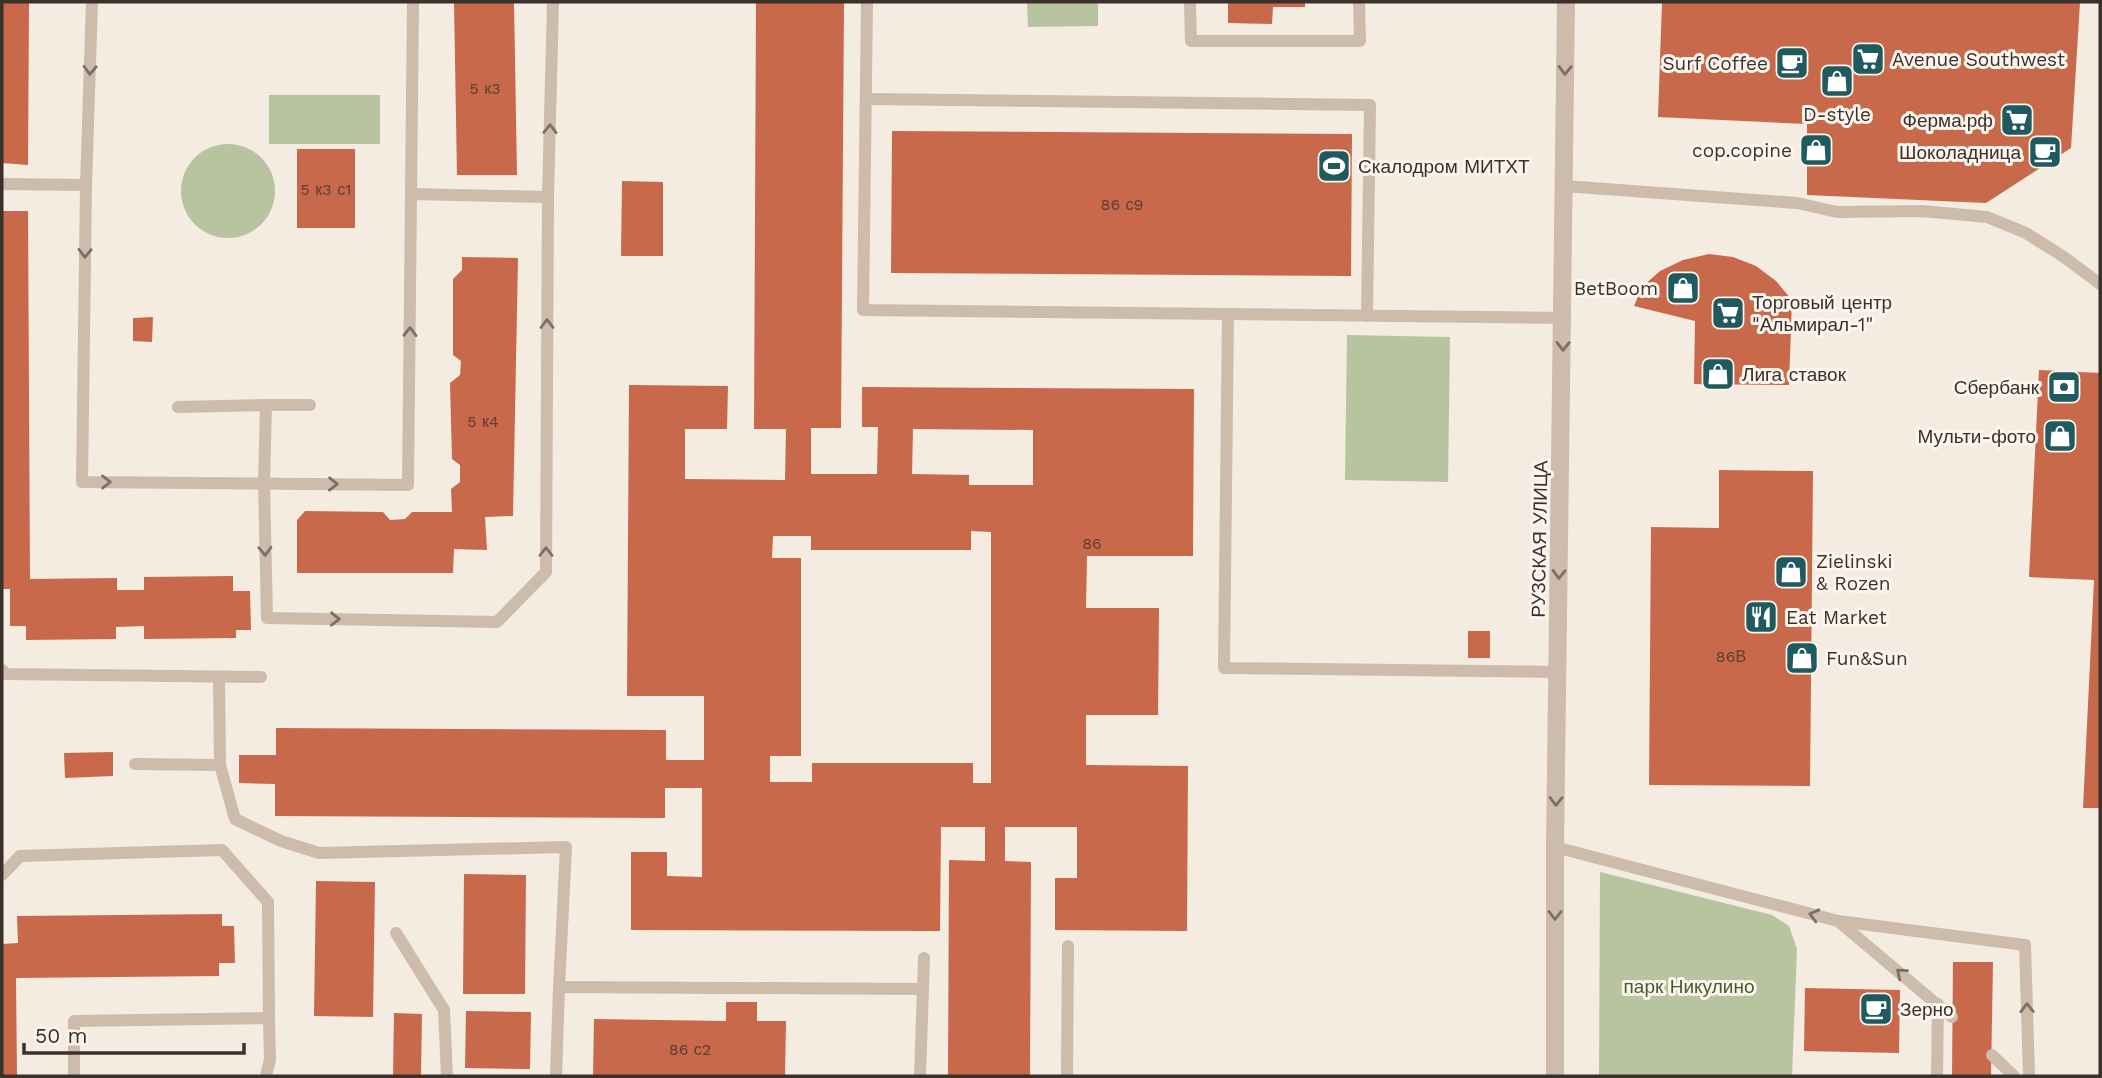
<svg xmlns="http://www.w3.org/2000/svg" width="2102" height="1078" font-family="'Work Sans',sans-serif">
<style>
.green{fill:#b8c4a0}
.building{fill:#c8694b;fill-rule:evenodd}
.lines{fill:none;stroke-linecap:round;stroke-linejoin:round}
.service{stroke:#cdbbac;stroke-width:12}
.minor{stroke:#cdbbac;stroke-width:18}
.oneway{stroke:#7d6f65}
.labels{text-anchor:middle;stroke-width:6;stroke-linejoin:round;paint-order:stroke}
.number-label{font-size:16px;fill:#5e3e33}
.poi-label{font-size:19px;fill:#3b302b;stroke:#fbf5ee;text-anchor:start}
.street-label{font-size:19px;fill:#3b302b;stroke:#fbf5ee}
.park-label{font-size:19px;fill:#4a5a2e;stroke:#fbf5ee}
</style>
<rect width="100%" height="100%" fill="#f4ebe1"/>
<g class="green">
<polygon points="1027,2 1098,2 1098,26 1028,27"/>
<rect x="269" y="95" width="111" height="49"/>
<circle cx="228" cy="191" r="47"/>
<polygon points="1347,335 1450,337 1448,482 1345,480"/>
<polygon points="1600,872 1772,915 1789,926 1797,949 1792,1076 1599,1076"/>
</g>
<g class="building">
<polygon points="2,2 29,2 28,165 2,163"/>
<polygon points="454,2 514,2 517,175 457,175"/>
<path d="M 756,2 L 844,2 L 841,428 L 811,428 L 811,474 L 877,474 L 878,427 L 862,427 L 862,387 L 1194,389 L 1193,556 L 1087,556 L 1086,608 L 1159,608 L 1158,715 L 1086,715 L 1086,765 L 1188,766 L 1187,931 L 1055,930 L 1055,878 L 1077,878 L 1077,827 L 1005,827 L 1005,861 L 1031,862 L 1030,1076 L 948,1076 L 949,860 L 985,861 L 985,827 L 941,827 L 940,931 L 631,930 L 631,852 L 667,852 L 667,876 L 702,877 L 702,788 L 665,788 L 665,818 L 275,816 L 275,784 L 239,783 L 239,755 L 276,755 L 276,728 L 666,730 L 666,760 L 704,760 L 704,696 L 627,696 L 629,385 L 728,386 L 727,429 L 685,429 L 685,479 L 785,480 L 786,429 L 754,429 ZM 913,429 L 1033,430 L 1033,485 L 969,485 L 969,475 L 912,474 ZM 971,531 L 991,532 L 991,783 L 973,783 L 973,763 L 812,763 L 812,782 L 770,782 L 770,756 L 801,756 L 801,558 L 772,558 L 773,536 L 811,536 L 811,550 L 971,550 Z"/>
<polygon points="1228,2 1305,2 1305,7 1273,7 1272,24 1228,23"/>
<polygon points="1662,2 2080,2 2071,148 1986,203 1807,195 1807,124 1658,117"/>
<polygon points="892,131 1352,134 1351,276 891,273"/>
<rect x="297" y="149" width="58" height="79"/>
<polygon points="622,181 663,182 663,256 621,256"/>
<polygon points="2,211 28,211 30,579 117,578 117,590 144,590 144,577 233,576 233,591 250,591 251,630 236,630 236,638 144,639 144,626 116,627 116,639 26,640 26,626 10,626 10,589 2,589"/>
<polygon points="1709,254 1733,257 1756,266 1776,281 1792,300 1789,385 1694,384 1695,321 1634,306 1642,287 1660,271 1683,260"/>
<polygon points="462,257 518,258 513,516 485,517 487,550 454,549 453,573 297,573 297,520 305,511 383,512 390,520 405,519 412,512 452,512 451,489 460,482 460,465 452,459 450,383 460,375 461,361 453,355 453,279 462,270"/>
<polygon points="153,317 152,342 133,341 133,318"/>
<polygon points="2039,370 2100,373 2100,808 2083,808 2094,580 2029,577"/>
<polygon points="1719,470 1813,471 1810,786 1649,785 1651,527 1719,528"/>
<rect x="1468" y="631" width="22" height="27"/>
<polygon points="113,752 113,776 65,778 64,753"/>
<polygon points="464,874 526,875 525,994 463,994"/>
<polygon points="316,881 375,882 373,1017 314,1016"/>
<polygon points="222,914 222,926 234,926 235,963 219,963 219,976 16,978 17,1076 2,1076 2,944 18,943 17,916"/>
<polygon points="1953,962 1993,962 1991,1076 1952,1076"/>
<polygon points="1805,988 1900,990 1899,1053 1804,1051"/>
<polygon points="726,1002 757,1002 757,1021 786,1021 785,1076 593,1076 594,1019 726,1021"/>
<polygon points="466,1011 531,1012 530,1069 465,1068"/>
<polygon points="394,1013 422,1014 421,1076 393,1076"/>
</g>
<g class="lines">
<g class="service">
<polyline points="92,2 86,185 82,482 408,485 413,2"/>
<polyline points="867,2 863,310 1228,314 1224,668 1558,672"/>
<polyline points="1190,2 1191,41 1360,41 1359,2"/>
<polyline points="866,99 1370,105 1367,316"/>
<polyline points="2,184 86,185"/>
<polyline points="1564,186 1797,203 1837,212 1922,211 1987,217 2026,233 2064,257 2100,284"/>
<polyline points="411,194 548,197"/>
<polyline points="1228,314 1563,318"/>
<polyline points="266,405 310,405"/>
<polyline points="178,407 266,405 264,483 267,618 497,622 546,572 548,197 553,2"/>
<polyline points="2,670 6,674 261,677"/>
<polyline points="219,677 220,765 235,819 281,841 319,853 566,847 559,987"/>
<polyline points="135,764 220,765"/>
<polyline points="1555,847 1838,921 2025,945 2029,1076"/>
<polyline points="2,875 20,856 222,850 268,902 269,1018 74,1021 74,1076"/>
<polyline points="1838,921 1952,1017"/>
<polyline points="396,933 444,1010 447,1076"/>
<polyline points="1992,1055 2014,1076"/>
<polyline points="266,1076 270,1059 269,1018"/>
<polyline points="556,1076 559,987 922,989"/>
<polyline points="920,1076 924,958"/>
<polyline points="1067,1076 1068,946"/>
<polyline points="1937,1076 1938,1004"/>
</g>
<polyline class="minor" points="1555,1076 1555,847 1566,2"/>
</g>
<defs><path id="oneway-chevron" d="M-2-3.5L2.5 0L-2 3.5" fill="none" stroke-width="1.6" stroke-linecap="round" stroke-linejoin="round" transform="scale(1.75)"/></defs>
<g class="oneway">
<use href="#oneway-chevron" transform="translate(90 70) rotate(92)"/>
<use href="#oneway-chevron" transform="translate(1565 70) rotate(91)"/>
<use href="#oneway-chevron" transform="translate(550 129) rotate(-89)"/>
<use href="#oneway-chevron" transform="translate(85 253) rotate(91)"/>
<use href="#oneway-chevron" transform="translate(547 324) rotate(-90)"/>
<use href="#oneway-chevron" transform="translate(410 332) rotate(-89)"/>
<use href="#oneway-chevron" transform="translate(1563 346) rotate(91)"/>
<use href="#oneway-chevron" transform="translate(106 482)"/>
<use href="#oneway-chevron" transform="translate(333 484) rotate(1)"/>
<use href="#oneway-chevron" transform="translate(265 551) rotate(88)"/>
<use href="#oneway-chevron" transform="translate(546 552) rotate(-90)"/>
<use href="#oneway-chevron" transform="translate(1559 574) rotate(91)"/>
<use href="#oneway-chevron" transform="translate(335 619) rotate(1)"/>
<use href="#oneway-chevron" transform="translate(1556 801) rotate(91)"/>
<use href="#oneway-chevron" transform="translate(1555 915) rotate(90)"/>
<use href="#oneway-chevron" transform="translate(1814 915) rotate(-166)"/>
<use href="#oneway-chevron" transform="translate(1901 973) rotate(-140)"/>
<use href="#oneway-chevron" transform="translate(2027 1008) rotate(-91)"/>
</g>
<defs>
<symbol id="supermarket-square" viewBox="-11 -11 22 22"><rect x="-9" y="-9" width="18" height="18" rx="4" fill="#1f5a5e" stroke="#fbf5ee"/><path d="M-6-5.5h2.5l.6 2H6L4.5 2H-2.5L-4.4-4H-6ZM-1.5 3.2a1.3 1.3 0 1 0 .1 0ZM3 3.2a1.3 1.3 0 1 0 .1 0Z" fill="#fff"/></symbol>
<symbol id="cafe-square" viewBox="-11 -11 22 22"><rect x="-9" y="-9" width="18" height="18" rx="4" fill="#1f5a5e" stroke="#fbf5ee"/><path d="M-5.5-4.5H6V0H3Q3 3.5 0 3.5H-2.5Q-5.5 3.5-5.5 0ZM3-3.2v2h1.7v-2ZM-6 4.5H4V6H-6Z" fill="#fff"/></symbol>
<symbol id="shop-square" viewBox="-11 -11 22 22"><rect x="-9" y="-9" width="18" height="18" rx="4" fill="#1f5a5e" stroke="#fbf5ee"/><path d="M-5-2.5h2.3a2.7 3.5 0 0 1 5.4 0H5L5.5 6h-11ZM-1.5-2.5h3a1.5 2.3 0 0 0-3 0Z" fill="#fff"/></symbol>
<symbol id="stadium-square" viewBox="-11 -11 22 22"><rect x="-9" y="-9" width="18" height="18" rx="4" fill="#1f5a5e" stroke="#fbf5ee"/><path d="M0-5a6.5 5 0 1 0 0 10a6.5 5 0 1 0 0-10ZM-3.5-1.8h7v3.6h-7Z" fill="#fff"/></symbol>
<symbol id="bank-square" viewBox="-11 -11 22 22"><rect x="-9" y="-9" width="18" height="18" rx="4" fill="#1f5a5e" stroke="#fbf5ee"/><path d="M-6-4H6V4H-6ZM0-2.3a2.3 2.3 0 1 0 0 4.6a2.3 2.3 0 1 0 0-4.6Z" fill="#fff"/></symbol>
<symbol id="restaurant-square" viewBox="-11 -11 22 22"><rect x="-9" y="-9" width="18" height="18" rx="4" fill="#1f5a5e" stroke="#fbf5ee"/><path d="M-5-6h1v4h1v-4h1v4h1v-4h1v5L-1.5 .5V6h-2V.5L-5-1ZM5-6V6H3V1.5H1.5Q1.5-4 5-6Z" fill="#fff"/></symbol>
</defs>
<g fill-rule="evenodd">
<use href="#supermarket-square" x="1849" y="40" width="38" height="38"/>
<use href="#cafe-square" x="1773" y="44" width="38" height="38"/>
<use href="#shop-square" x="1818" y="62" width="38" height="38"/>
<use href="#supermarket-square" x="1998" y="101" width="38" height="38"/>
<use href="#shop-square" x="1797" y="131" width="38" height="38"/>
<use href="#cafe-square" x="2026" y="133" width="38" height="38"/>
<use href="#stadium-square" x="1315" y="147" width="38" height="38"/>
<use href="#shop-square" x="1664" y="269" width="38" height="38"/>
<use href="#supermarket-square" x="1709" y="294" width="38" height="38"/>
<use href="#shop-square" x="1699" y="355" width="38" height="38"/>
<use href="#bank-square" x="2045" y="368" width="38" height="38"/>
<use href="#shop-square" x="2041" y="417" width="38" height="38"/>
<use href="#shop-square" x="1772" y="553" width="38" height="38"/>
<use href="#restaurant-square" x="1742" y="598" width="38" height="38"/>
<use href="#shop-square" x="1783" y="639" width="38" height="38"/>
<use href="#cafe-square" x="1857" y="990" width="38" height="38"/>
</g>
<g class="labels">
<g class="number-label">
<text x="485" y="94">5 к3</text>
<text x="326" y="195">5 к3 с1</text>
<text x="1122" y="210">86 с9</text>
<text x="483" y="427">5 к4</text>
<text x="1092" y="549">86</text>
<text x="1731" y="662">86В</text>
<text x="690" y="1055">86 с2</text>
</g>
<g class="poi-label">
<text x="1892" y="66">Avenue Southwest</text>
<text x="1768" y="70" text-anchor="end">Surf Coffee</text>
<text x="1837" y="121" text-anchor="middle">D-style</text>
<text x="1993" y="127" text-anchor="end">Ферма.рф</text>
<text x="1792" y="157" text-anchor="end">cop.copine</text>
<text x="2021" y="159" text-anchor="end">Шоколадница</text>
<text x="1358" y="173">Скалодром МИТХТ</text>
<text x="1658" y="295" text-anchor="end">BetBoom</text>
<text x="1752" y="309">Торговый центр<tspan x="1752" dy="22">"Альмирал-1"</tspan></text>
<text x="1742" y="381">Лига ставок</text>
<text x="2039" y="394" text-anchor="end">Сбербанк</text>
<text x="2036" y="443" text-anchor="end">Мульти-фото</text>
<text x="1816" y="568">Zielinski<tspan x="1816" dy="22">&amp; Rozen</tspan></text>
<text x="1786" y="624">Eat Market</text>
<text x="1826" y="665">Fun&amp;Sun</text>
<text x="1900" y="1016">Зерно</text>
</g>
<g class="street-label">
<text transform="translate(1539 539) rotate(-89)" y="7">РУЗСКАЯ УЛИЦА</text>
</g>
<g class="park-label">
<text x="1689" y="993">парк Никулино</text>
</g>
</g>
<rect width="2102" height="1078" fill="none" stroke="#3b302b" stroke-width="7"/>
<path d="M24 1043v10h220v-10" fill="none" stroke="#3b302b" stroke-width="3.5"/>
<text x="35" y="1043" font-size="21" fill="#3b302b" stroke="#fbf5ee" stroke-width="5" paint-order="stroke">50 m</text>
</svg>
